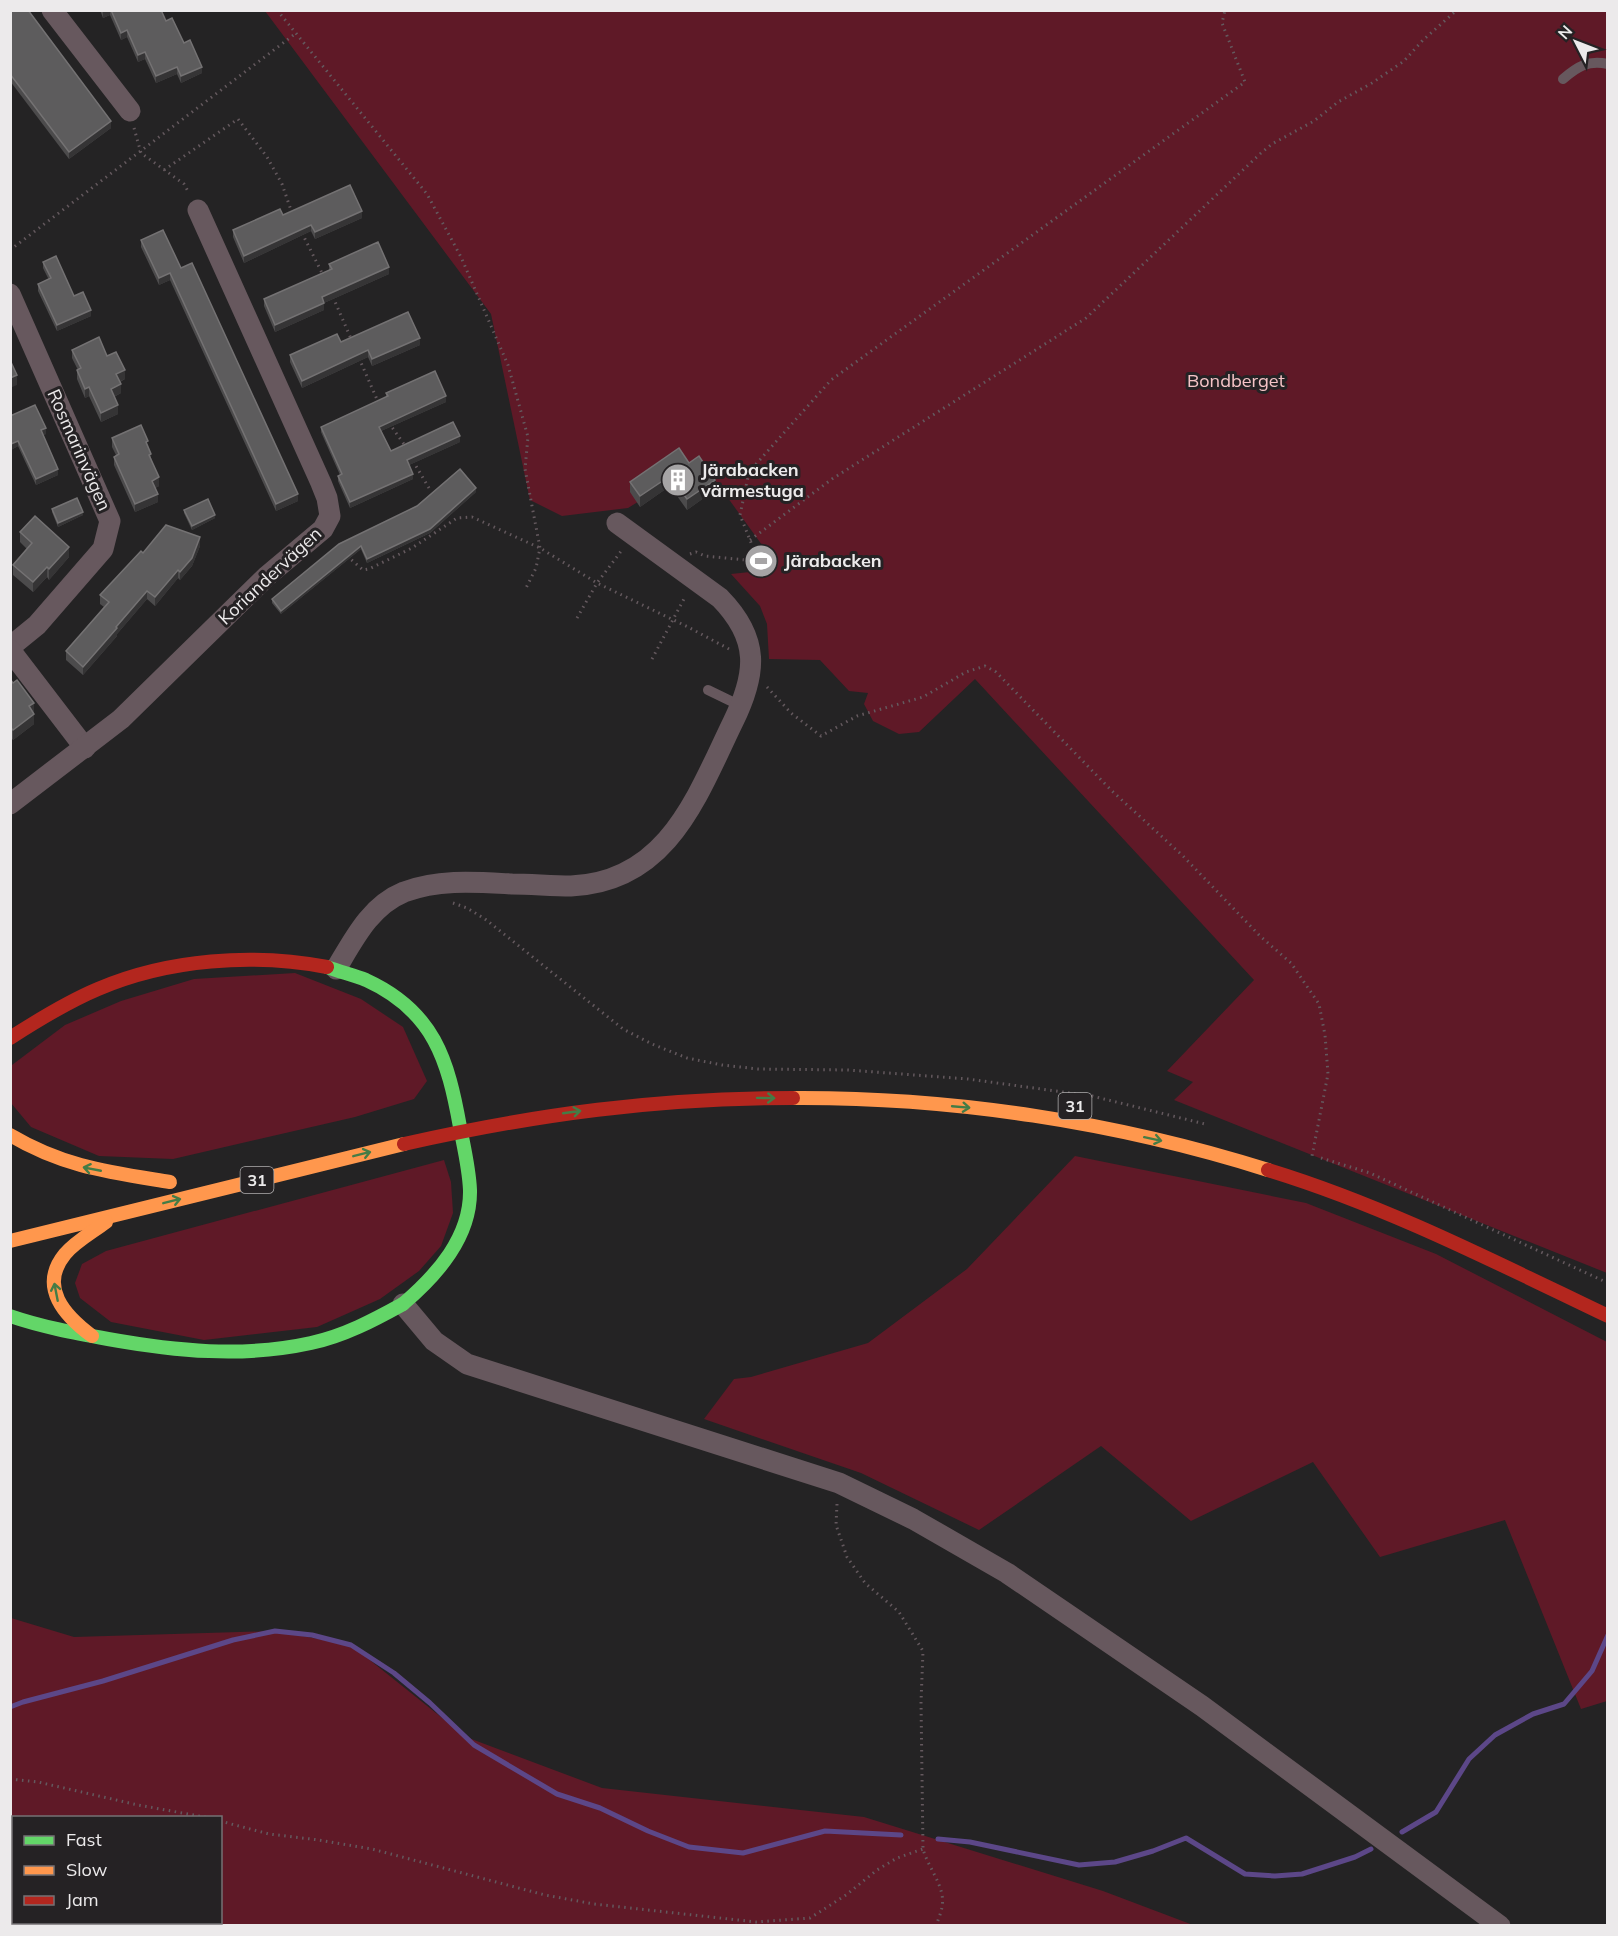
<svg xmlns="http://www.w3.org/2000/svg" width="1618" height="1936" font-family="Mulish,sans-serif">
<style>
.green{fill:#5f1927;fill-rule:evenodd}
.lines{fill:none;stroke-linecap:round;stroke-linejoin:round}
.stream{stroke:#5c4788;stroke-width:5}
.path{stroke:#64595e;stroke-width:3;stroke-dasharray:1.5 4.5;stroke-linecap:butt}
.lane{stroke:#67585e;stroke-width:10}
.street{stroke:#67585e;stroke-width:21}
.fast{stroke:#63d668;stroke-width:14}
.slow{stroke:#ff974d;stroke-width:14}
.jam{stroke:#b3261e;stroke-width:14}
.wall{fill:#4c4b4c}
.shaded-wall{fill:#353435}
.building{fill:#5d5c5d;stroke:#747273;stroke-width:1.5}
.oneway{stroke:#447c46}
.labels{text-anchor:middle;stroke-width:6;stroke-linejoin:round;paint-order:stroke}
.shield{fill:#252224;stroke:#b0aeaf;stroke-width:1.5}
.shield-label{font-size:16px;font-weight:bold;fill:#eceaeb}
.park-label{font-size:18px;fill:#f6c4c7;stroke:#252224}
.street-label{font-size:18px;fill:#eceaeb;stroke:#252224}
.poi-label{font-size:18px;font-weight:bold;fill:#eceaeb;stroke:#252224;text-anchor:start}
</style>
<rect width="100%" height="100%" fill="#242324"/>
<g class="green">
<polygon points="265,11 1607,11 1607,1273 1174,1100 1193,1082 1167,1071 1254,980 975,679 919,732 899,734 873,721 864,704 868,693 849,691 820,660 769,659 767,624 760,606 731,574 750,572 765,563 762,545 712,476 698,465 628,508 562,516 530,500 491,314"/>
<polygon points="295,973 361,999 403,1027 427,1081 414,1099 355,1117 173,1159 99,1156 31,1127 11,1103 10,1069 12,1065 65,1025 121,1001 194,979"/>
<polygon points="1075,1156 1306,1203 1436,1254 1607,1342 1607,1701 1581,1709 1505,1520 1380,1557 1313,1462 1191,1521 1101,1446 979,1530 861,1473 704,1419 734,1379 751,1377 868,1343 967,1269"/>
<polygon points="444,1160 451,1182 453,1213 441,1246 419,1271 380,1299 317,1327 204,1340 111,1322 80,1298 75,1283 82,1264 106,1251"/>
<path d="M 11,1618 L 74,1637 L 275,1631 L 351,1645 L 466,1737 L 602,1788 L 864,1817 L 1103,1891 L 1193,1925 L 11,1925 ZM 14,1818 L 220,1818 L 220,1922 L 14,1922 Z"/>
</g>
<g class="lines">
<g class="stream">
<polyline points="10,1707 23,1702 103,1681 233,1640 275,1631 312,1635 351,1645 394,1673 430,1703 474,1745 557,1794 600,1808 648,1831 689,1847 743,1853 825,1831 901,1835"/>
<polyline points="1402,1832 1436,1812 1469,1759 1495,1735 1533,1714 1564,1704 1592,1671 1608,1635"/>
<polyline points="938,1839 970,1842 1079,1865 1115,1862 1153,1851 1186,1838 1245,1874 1275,1876 1302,1874 1355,1857 1371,1849"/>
</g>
<g class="path">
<polyline points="277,10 427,194 461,257 508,365 528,437 525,469 540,548 536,568 525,590"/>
<polyline points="134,128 141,153 184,184 189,193"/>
<polyline points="164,170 238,119 267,157 282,184 292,213"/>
<polyline points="302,233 323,275"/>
<polyline points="10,250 295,34"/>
<polyline points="333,297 352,341"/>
<polyline points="359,358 379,404"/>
<polyline points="389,423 406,447"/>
<polyline points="413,461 429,488"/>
<polyline points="750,540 832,479 1086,318 1261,153 1272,144 1314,121 1338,102 1372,83 1404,61 1423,40 1457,10"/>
<polyline points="690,554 696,552 705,556 746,560 754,550 740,515 749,472 831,380 1245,82 1222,23 1225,10"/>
<polyline points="347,556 363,570 369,569 412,548 457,518 472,517 540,548 597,583 688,627 729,649"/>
<polyline points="577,618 597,583 622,550"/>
<polyline points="652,659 685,597"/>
<polyline points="767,687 791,713 821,736 857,716 923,697 966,672 985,666 996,672 1112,791 1183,856 1260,936 1291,963 1319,1004 1325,1035 1328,1074 1312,1156"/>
<polyline points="453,903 467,908 485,919 623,1029 652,1044 687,1058 722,1065 758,1069 848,1070 968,1079 1092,1096 1205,1124"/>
<polyline points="1321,1158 1370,1173 1608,1283"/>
<path d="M 837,1504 L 836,1525 L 847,1557 L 865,1583 L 899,1612 L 923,1651 L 921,1702 L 923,1849 C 928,1868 946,1887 942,1907 C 941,1913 938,1920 936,1926"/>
<polyline points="10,1779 38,1782 138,1805 210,1818"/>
<polyline points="220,1821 269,1834 319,1840 372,1849 545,1895 594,1904 756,1922 810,1918 846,1895 877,1870 897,1858 923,1849"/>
</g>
<g class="lane">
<path d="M 1563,79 C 1578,66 1588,60 1608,64"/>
<polyline points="708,690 741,706"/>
</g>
<g class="street">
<polyline points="52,10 130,111"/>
<polyline points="10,294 110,521 103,549 37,625 10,647"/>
<polyline points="10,650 85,748"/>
<polyline points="10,804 121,719 267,576 323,529 330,516 327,498 321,483 198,210"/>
<path d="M 336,969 C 354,939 370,906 404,892 C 439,879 475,882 512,884 C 531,884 551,886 571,886 C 668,882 697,796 733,722 C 757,673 760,639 720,598 L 617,523"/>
<polyline points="403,1304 434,1341 467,1364 839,1483 913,1519 1007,1573 1202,1706 1500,1926"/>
</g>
<g class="fast">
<path d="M 327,967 C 340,972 354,975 366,980 C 434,1011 448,1060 460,1127 C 464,1148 469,1168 470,1190 C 471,1237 437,1275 403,1304"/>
<path d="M 10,1316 C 42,1327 75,1333 108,1339 C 175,1351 243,1358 311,1343 C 344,1336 374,1320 403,1304"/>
</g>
<g class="slow">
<path d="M 793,1098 C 953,1097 1116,1122 1268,1170"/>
<path d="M 10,1135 C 64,1167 109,1172 170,1182"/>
<polyline points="10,1241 404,1144"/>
<path d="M 92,1336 C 65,1316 38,1287 65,1254 C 76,1241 93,1232 106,1222"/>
</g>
<g class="jam">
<path d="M 10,1038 C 38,1020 67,1002 98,989 C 168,959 253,953 327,967"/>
<path d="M 404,1144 C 537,1114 658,1098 793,1098"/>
<path d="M 1268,1170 C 1386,1206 1497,1263 1608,1316"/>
</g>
</g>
<g class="wall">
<polygon points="10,10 111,128 69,159 10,81"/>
<polygon points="100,10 161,10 166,21 184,43 202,73 181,83 177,74 156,83 145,59 138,62 127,37 121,40 110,15 103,18"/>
<polygon points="283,215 362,218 315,239 311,231 244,263 233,237 233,230"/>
<polygon points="141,240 181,268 298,501 276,511 170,280 159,285 141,247"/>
<polygon points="43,262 74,296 91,316 57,331 38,291 38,284 49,280 43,268"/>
<polygon points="329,264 389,274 324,303 324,310 275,332 264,306 264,299 329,270"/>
<polygon points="341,342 420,345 372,366 368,357 302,388 290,362 290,355"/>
<polygon points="72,350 107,356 125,379 120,382 121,393 114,397 118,414 101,422 89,396 85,398 77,379 77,370 78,370 72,358"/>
<polygon points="386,393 446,402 381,431 391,451 460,442 409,465 413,479 350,508 338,481 338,476 340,475 321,432 321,427 386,397"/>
<polygon points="10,416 46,434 43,435 58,475 36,485 18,446 11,450 10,448"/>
<polygon points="112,438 148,447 159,486 155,488 158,502 135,512 114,465 114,457 116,455 112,447"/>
<polygon points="689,463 715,490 687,510 670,486 640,507 630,492 630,482"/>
<polygon points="476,492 430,533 367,563 361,549 281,614 272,603 272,599 339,544"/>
<polygon points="52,509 83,515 58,527 52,512"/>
<polygon points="184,510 215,518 192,530 184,513"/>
<polygon points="20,532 69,557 49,580 47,577 33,592 13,575 13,565 27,549 20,542"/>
<polygon points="200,546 192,566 180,580 178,578 155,606 147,599 117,634 117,636 83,675 66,660 66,651 104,607 100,604 100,595 143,553"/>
<polygon points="10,679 34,713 34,724 13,740 10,737"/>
</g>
<g class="shaded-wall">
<polygon points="104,10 110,10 110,15 103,18 103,11"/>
<polygon points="127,30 127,37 121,40 121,33"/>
<polygon points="145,52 145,59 138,62 138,55"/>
<polygon points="177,67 177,74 156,83 156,76"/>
<polygon points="202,67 202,73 181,83 181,76"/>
<polygon points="111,121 111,128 69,159 69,152"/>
<polygon points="362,211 362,218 315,239 315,232"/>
<polygon points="311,225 311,231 244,263 244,256"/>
<polygon points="389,267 389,274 324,303 324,310 275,332 275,325 322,297"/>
<polygon points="170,273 170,280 159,285 159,278"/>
<polygon points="91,310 91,316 57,331 57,325"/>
<polygon points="420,338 420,345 372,366 372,359"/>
<polygon points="10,345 12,345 12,355 10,356"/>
<polygon points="368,350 368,357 302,388 302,381"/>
<polygon points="125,370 125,379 116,383 116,374"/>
<polygon points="17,375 17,385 10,388 10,378"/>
<polygon points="121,384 121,393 111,398 111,389"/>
<polygon points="89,387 89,396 85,398 85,389"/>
<polygon points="446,396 446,402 379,432 379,427"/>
<polygon points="118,405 118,414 101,422 101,413"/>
<polygon points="46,428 46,434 41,436 41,430"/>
<polygon points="460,436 460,442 407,466 407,460"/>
<polygon points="18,441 18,446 11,450 11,444"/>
<polygon points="58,469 58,475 36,485 36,479"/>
<polygon points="413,474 413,479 350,508 350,502"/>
<polygon points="670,476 670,486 640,507 640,496"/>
<polygon points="159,477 159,486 152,490 152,481"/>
<polygon points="715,480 715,490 687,510 687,499"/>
<polygon points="476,488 476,492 430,533 367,563 367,559"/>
<polygon points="158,494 158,502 135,512 135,504"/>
<polygon points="298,494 298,501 276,511 276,504"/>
<polygon points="83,512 83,515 58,527 58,523"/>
<polygon points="215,515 215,518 192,530 192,526"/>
<polygon points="200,537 200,546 192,566 180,580 180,572"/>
<polygon points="361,546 361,549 281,614 281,611"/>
<polygon points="69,547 69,557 49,580 49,569"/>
<polygon points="47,567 47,577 33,592 33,582"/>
<polygon points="178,570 178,578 155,606 155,597"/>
<polygon points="147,591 147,599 117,634 117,636 83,675 83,667"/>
<polygon points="34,703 34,713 29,706"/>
<polygon points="34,714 34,724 13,740 13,730"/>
</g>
<g class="building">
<polygon points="10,10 28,10 111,121 69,152 10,74"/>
<polygon points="111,10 161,10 166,21 172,18 184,43 190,40 202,67 181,76 177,67 156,76 145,52 138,55 127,30 121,33"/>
<polygon points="350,185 362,211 315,232 311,225 244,256 233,230 280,209 283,215"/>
<polygon points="163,230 181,268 192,263 298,494 276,504 170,273 159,278 141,240"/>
<polygon points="378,242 389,267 322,297 324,303 275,325 264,299 332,269 329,264"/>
<polygon points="56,256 74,296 83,292 91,310 57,325 38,284 51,278 43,262"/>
<polygon points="408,312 420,338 372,359 368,350 302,381 290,355 337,334 341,342"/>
<polygon points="99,337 107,356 116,352 125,370 116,374 121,384 111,389 118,405 101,413 89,387 85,389 77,370 81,368 72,350"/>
<polygon points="10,360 17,375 10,378"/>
<polygon points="435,371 446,396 379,427 391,451 453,422 460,436 407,460 413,474 350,502 338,476 342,474 321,427 388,396 386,393"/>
<polygon points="35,405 46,428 41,430 58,469 36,479 18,441 11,444 10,442 10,416"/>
<polygon points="141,425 148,441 146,442 151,454 149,455 159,477 152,481 158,494 135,504 114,457 119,454 112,438"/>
<polygon points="679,448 689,463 699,456 715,480 687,499 670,476 640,496 630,482"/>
<polygon points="460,469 476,488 430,529 367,559 361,546 281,611 272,599 339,544 417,506"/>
<polygon points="77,498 83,512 58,523 52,509"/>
<polygon points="208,499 215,515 192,526 184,510"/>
<polygon points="35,516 69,547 49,569 47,567 33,582 13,565 32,543 20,532"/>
<polygon points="166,525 200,537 192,558 180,572 178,570 155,597 147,591 116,627 117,628 83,667 66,651 109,602 100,595 141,551 143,553"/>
<polygon points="10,679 13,683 17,680 34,703 29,706 34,714 13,730 10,727"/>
</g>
<defs><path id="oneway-shaft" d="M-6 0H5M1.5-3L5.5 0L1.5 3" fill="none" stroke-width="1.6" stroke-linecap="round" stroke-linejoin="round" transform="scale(1.5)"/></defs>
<g class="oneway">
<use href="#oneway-shaft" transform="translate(766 1098) rotate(1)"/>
<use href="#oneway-shaft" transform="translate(961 1107) rotate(5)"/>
<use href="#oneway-shaft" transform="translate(572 1112) rotate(-8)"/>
<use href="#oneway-shaft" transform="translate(1153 1139) rotate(12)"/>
<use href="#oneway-shaft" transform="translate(362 1154) rotate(-14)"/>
<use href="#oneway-shaft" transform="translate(92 1169) rotate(-169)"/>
<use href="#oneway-shaft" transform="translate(172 1201) rotate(-14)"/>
<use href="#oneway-shaft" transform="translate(56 1292) rotate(-101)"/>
</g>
<defs>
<symbol id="building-disc" viewBox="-11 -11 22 22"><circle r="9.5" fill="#a6a4a5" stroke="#252224"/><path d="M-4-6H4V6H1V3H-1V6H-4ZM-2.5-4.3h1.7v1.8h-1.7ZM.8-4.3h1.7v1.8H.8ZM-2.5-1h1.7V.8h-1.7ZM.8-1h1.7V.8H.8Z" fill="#fff"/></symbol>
<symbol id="stadium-disc" viewBox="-11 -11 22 22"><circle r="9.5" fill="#a6a4a5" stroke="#252224"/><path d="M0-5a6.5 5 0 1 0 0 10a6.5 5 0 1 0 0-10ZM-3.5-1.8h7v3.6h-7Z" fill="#fff"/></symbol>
</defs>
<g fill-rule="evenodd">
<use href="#building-disc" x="659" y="461" width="38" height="38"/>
<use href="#stadium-disc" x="742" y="542" width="38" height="38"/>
</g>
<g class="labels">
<g class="shield">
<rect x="1058.5" y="1093" width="33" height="26" rx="4.5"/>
<rect x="240.5" y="1167" width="33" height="26" rx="4.5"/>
</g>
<g class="shield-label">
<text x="1075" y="1112">31</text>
<text x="257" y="1186">31</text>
</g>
<g class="park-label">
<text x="1236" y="387">Bondberget</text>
</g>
<g class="street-label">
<text transform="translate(79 450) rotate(66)" y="6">Rosmarinvägen</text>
<text transform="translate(270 576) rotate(-43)" y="6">Koriandervägen</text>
</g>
<g class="poi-label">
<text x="701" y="476">Järabacken<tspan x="701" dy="21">värmestuga</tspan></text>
<text x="784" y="567">Järabacken</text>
</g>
</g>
<rect width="1618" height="1936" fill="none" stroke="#eceaeb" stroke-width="24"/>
<rect x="12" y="1816" width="210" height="108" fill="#252224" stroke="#757274" stroke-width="1.5"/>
<rect x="24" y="1836" width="30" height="9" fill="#63d668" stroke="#757274" stroke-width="1.5"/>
<text x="66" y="1846" font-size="18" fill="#eceaeb">Fast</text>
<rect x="24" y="1866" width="30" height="9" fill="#ff974d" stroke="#757274" stroke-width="1.5"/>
<text x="66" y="1876" font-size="18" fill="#eceaeb">Slow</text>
<rect x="24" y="1896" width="30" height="9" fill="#b3261e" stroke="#757274" stroke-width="1.5"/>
<text x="66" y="1906" font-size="18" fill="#eceaeb">Jam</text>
<g transform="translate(1576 42) rotate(312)" stroke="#252224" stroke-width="4.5" paint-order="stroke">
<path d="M0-4.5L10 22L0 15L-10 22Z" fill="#eceaeb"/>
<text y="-9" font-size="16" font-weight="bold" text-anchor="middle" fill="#eceaeb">N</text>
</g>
</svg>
